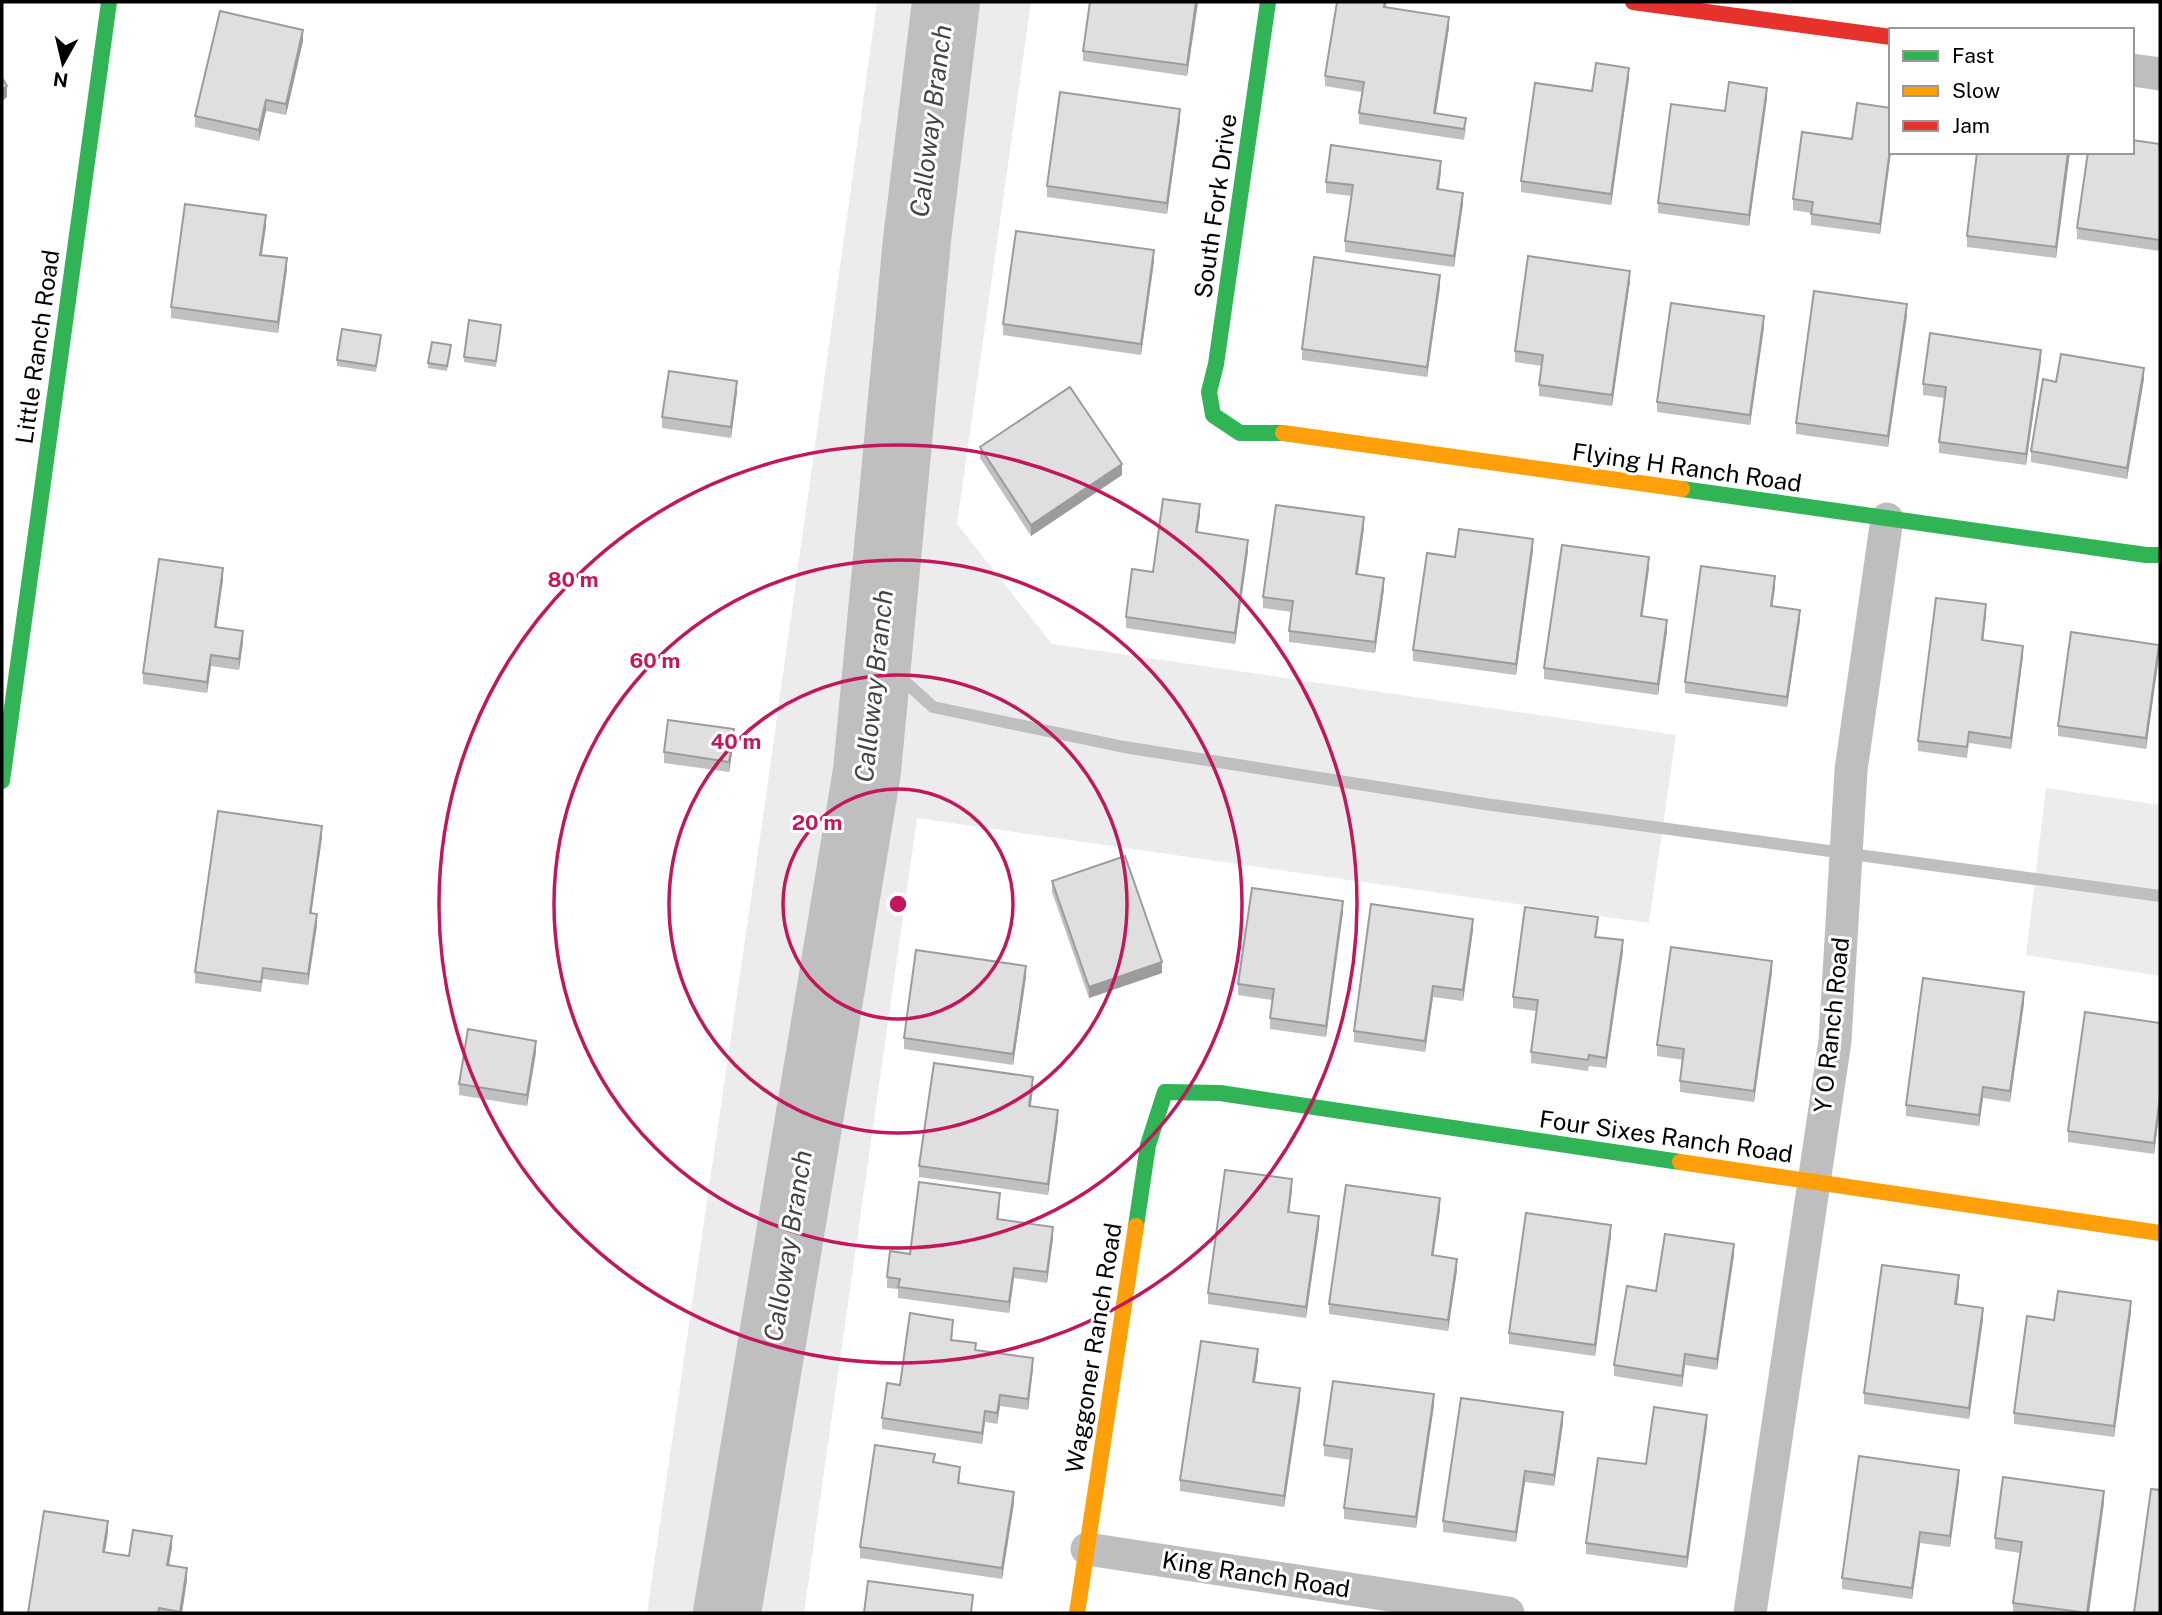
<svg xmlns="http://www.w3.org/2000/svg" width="2162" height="1615" font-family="'Public Sans',sans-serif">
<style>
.green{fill:#ececec}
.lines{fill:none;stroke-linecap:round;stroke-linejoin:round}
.stream{stroke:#bfbfbf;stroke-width:12}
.river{stroke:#bfbfbf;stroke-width:68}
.street{stroke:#bebebe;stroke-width:33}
.fast{stroke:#30b455;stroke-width:16}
.slow{stroke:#ff9f0a;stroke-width:16}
.jam{stroke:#e5322d;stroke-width:16}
.wall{fill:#c0c0c0}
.shaded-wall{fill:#9c9c9c}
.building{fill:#dfdfdf;stroke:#9c9c9c;stroke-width:2}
.ring{fill:none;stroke:#c2185b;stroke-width:3.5}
.labels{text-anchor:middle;stroke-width:6;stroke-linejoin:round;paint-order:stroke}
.street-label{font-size:24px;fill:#000;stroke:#fff}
.water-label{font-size:26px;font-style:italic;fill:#444;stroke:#fff}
.centre{fill:#c2185b;stroke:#fff;stroke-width:3.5}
.ring-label{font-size:21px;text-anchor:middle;font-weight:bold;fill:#c2185b;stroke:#fff;stroke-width:6;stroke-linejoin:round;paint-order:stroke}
</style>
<rect width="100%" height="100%" fill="#fff"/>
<g class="green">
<polygon points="877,2 1031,2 957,524 1052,644 1676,735 1649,923 917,818 804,1613 647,1613 765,803"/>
<polygon points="2046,788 2160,805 2160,976 2026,955"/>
</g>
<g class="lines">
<polyline class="stream" points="878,657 933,707 1124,747 1485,804 2160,896"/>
<polyline class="river" points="727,1613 867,771 917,240 946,2"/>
<g class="street">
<polyline points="2132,70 2160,74"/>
<polyline points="1087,1549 1508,1613"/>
<polyline points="1750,1613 1835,1041 1851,770 1887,519"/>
</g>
<g class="fast">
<polyline points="1268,2 1216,364 1209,392 1213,415 1240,433 1283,433"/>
<polyline points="1682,489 2146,555 2160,555"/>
<polyline points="2,781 109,2"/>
<polyline points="1136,1226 1148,1145 1165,1092 1220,1093 1680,1162"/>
</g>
<g class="slow">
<polyline points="1283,433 1682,489"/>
<polyline points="1680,1162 2160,1233"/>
<polyline points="1077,1613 1136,1226"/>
</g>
<polyline class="jam" points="1633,2 1891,37"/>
</g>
<g class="wall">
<polygon points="1198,2 1187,76 1083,61 1083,51"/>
<polygon points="1337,2 1387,2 1386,7 1449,27 1436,113 1466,129 1464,140 1359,124 1359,113 1362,92 1325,86 1325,76"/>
<polygon points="303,41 286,115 266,111 259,141 195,127 195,116"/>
<polygon points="1629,78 1611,205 1521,192 1521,181 1592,91"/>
<polygon points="1767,98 1749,226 1658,213 1658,203 1725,111"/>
<polygon points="1891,108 1891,152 1880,234 1811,225 1811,213 1793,210 1793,199 1852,139"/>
<polygon points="1180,120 1167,214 1047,197 1047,186"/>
<polygon points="2160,144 2160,251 2077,239 2077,228"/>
<polygon points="2070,152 2056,258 1967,247 1967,236"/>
<polygon points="1441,171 1439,189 1463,203 1454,267 1345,252 1345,241 1352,196 1326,193 1326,182"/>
<polygon points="266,226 262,255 287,269 278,333 171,318 171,307"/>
<polygon points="1154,261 1141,355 1003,335 1003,324"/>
<polygon points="1630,281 1612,406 1539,396 1539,385 1542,366 1515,362 1515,351"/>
<polygon points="1440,286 1427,377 1302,360 1302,349"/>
<polygon points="1907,315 1888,447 1796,434 1796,423"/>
<polygon points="1764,327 1750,425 1657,412 1657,402"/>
<polygon points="501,330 496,367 464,362 464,357"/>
<polygon points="381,340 376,372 337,366 337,360"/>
<polygon points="451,351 447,371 428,368 428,363"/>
<polygon points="2041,360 2026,465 1939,453 1939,442 1945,398 1923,395 1923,384"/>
<polygon points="2144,379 2127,479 2031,462 2031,451 2056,382"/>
<polygon points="737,392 731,438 662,428 662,417"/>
<polygon points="980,447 1122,475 1031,536 980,458"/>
<polygon points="1200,515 1197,533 1248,551 1235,644 1126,628 1126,617 1153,572"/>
<polygon points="1364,528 1358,574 1384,589 1375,653 1289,642 1289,631 1292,612 1263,608 1263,597"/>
<polygon points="1533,550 1516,675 1413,661 1413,650"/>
<polygon points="1649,568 1642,616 1667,631 1658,695 1544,679 1544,668"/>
<polygon points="223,579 216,627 243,642 239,670 211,666 207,693 143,684 143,673"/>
<polygon points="1775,587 1772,606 1800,620 1787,707 1685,693 1685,682"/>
<polygon points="1986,615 1983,641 2023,656 2011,749 1969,743 1967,758 1918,751 1918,741"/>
<polygon points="2159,656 2146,749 2058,736 2058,726"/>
<polygon points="734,740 729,772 664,763 664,752"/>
<polygon points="322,837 311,913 317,925 308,985 263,979 261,992 195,983 195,972"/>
<polygon points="1052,881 1162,973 1089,998 1052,892"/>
<polygon points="1343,912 1326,1037 1270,1029 1270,1018 1272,1000 1238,995 1238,984"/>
<polygon points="1598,928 1596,937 1623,951 1606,1068 1589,1066 1588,1071 1531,1063 1531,1052 1536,1011 1513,1008 1513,997"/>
<polygon points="1473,930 1463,1001 1433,997 1425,1052 1354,1042 1354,1031"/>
<polygon points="1772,972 1754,1102 1680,1092 1680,1081 1683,1060 1657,1056 1657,1045"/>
<polygon points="1026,977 1013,1065 904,1049 904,1038"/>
<polygon points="2024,1003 2010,1102 1983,1098 1979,1126 1906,1116 1906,1105"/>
<polygon points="2160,1023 2160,1108 2154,1154 2068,1142 2068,1131"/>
<polygon points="536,1052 527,1106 459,1095 459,1084"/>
<polygon points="1033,1088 1031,1106 1058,1121 1048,1195 919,1177 919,1166"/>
<polygon points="1292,1190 1289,1212 1319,1227 1306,1318 1208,1304 1208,1293"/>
<polygon points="1000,1203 999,1219 1053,1238 1047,1283 1014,1278 1009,1313 898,1298 898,1289 887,1288 887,1277 910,1254"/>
<polygon points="1440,1209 1433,1255 1457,1270 1448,1331 1329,1314 1329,1304"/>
<polygon points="1611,1236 1595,1356 1509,1344 1509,1333"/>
<polygon points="1734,1255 1717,1370 1685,1365 1682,1387 1614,1376 1614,1365 1656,1291"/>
<polygon points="1959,1286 1957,1305 1983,1319 1969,1419 1864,1404 1864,1393"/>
<polygon points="2131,1312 2114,1437 2014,1424 2014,1413 2054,1320"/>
<polygon points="953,1330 952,1340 976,1350 1033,1369 1028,1410 1000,1406 997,1424 985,1422 982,1444 882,1429 882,1418 900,1385"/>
<polygon points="1258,1360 1255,1382 1300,1399 1284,1507 1180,1491 1180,1480"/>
<polygon points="1434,1405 1416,1528 1344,1519 1344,1508 1351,1460 1324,1456 1324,1445"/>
<polygon points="1563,1423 1554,1486 1525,1482 1516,1542 1443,1532 1443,1521"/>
<polygon points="1707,1425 1687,1568 1586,1554 1586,1543"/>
<polygon points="935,1463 960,1478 959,1483 1014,1503 1002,1579 860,1558 860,1547"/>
<polygon points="1959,1481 1950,1547 1920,1543 1912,1599 1842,1589 1842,1578"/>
<polygon points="2104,1502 2089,1613 2013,1613 2013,1603 2020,1553 1995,1549 1995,1538"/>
<polygon points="108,1532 105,1552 129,1556 172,1547 169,1565 187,1579 182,1613 28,1613"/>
</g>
<g class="shaded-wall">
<polygon points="1196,2 1198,2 1187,76 1187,65"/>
<polygon points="1449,17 1449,27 1434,124 1434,113"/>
<polygon points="303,30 303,41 286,115 286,104"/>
<polygon points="1629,68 1629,78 1611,205 1611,194"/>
<polygon points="7,86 7,97 2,101 2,90"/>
<polygon points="1767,88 1767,98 1749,226 1749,215"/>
<polygon points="266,100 266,111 259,141 259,130"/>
<polygon points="1180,109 1180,120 1167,214 1167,203"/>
<polygon points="1891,142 1891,152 1880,234 1880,224"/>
<polygon points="2068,152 2070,152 2056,258 2056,247"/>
<polygon points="1441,161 1441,171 1437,200 1437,189"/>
<polygon points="1463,193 1463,203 1454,267 1454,256"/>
<polygon points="266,215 266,226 260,265 260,255"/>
<polygon points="1154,250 1154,261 1141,355 1141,344"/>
<polygon points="287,258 287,269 278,333 278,322"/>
<polygon points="1630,271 1630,281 1612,406 1612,395"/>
<polygon points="1440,275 1440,286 1427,377 1427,367"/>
<polygon points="1907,304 1907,315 1888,447 1888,436"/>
<polygon points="1764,316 1764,327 1750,425 1750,415"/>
<polygon points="2041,350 2041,360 2026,465 2026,454"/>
<polygon points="2144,368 2144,379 2127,479 2127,468"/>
<polygon points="737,381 737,392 731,438 731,427"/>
<polygon points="1122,464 1122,475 1031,536 1031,525"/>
<polygon points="1200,504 1200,515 1196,543 1196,532"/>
<polygon points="1364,517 1364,528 1356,585 1356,574"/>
<polygon points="1533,539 1533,550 1516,675 1516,664"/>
<polygon points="1248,540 1248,551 1235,644 1235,633"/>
<polygon points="1649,557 1649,568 1641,627 1641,616"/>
<polygon points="223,568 223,579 215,638 215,627"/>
<polygon points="1775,576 1775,587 1771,616 1771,606"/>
<polygon points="1384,578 1384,589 1375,653 1375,642"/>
<polygon points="1986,604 1986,615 1982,651 1982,640"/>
<polygon points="1800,610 1800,620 1787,707 1787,697"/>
<polygon points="1667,620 1667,631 1658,695 1658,684"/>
<polygon points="243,631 243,642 239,670 239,659"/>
<polygon points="2159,645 2159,656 2146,749 2146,738"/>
<polygon points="2023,646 2023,656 2011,749 2011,738"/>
<polygon points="211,655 211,666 207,693 207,682"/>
<polygon points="734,729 734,740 729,772 729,762"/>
<polygon points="322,826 322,837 310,924 310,913"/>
<polygon points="1343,901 1343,912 1326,1037 1326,1026"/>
<polygon points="317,914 317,925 308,985 308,974"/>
<polygon points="1473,919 1473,930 1463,1001 1463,990"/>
<polygon points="1623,940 1623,951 1606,1068 1606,1058"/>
<polygon points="1772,961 1772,972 1754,1102 1754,1091"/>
<polygon points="1162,962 1162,973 1089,998 1089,987"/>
<polygon points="1026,966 1026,977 1013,1065 1013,1054"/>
<polygon points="1433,986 1433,997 1425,1052 1425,1041"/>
<polygon points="2024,992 2024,1003 2010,1102 2010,1091"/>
<polygon points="536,1041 536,1052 527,1106 527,1095"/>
<polygon points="1033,1077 1033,1088 1029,1117 1029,1106"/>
<polygon points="1983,1087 1983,1098 1979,1126 1979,1115"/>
<polygon points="2160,1097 2160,1108 2154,1154 2154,1143"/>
<polygon points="1058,1110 1058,1121 1048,1195 1048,1184"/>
<polygon points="1292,1179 1292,1190 1288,1223 1288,1212"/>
<polygon points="1440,1198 1440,1209 1432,1266 1432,1255"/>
<polygon points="1319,1216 1319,1227 1306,1318 1306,1307"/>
<polygon points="1611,1225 1611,1236 1595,1356 1595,1345"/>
<polygon points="1053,1227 1053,1238 1047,1283 1047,1272"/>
<polygon points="1734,1244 1734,1255 1717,1370 1717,1359"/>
<polygon points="1457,1259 1457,1270 1448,1331 1448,1320"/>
<polygon points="1014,1268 1014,1278 1009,1313 1009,1302"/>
<polygon points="1959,1275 1959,1286 1955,1315 1955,1304"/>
<polygon points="2131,1301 2131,1312 2114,1437 2114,1426"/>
<polygon points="1983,1308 1983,1319 1969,1419 1969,1408"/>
<polygon points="1258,1349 1258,1360 1253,1392 1253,1382"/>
<polygon points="1685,1354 1685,1365 1682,1387 1682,1376"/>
<polygon points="1033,1358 1033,1369 1028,1410 1028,1399"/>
<polygon points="1300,1388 1300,1399 1284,1507 1284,1496"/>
<polygon points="1434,1394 1434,1405 1416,1528 1416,1517"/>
<polygon points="1000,1395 1000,1406 997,1424 997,1413"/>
<polygon points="985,1411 985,1422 982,1444 982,1433"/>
<polygon points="1563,1412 1563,1423 1554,1486 1554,1475"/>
<polygon points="1707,1415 1707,1425 1687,1568 1687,1557"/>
<polygon points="1959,1470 1959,1481 1950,1547 1950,1536"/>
<polygon points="1525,1471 1525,1482 1516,1542 1516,1532"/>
<polygon points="2104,1491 2104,1502 2089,1613 2087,1613"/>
<polygon points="1014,1492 1014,1503 1002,1579 1002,1568"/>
<polygon points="108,1521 108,1532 103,1563 103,1552"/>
<polygon points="1920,1532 1920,1543 1912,1599 1912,1588"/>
<polygon points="172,1536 172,1547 167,1576 167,1565"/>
<polygon points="187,1568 187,1579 182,1613 180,1613"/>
</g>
<g class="building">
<polygon points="1090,2 1196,2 1187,65 1083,51"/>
<polygon points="1337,2 1385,2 1384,7 1449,17 1434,113 1466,118 1464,129 1359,113 1364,82 1325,76"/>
<polygon points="220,11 303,30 286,104 266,100 259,130 195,116"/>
<polygon points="1596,63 1629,68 1611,194 1521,181 1535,83 1592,91"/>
<polygon points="2,78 7,86 2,90"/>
<polygon points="1729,82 1767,88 1749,215 1658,203 1671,104 1725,111"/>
<polygon points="1060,92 1180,109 1167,203 1047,186"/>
<polygon points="1857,103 1891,108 1891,142 1880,224 1811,214 1813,202 1793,199 1802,132 1852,139"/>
<polygon points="2132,140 2160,144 2160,240 2077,228 2088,152 2132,152"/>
<polygon points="1331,145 1441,161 1437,189 1463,193 1454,256 1345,241 1353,185 1326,182"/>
<polygon points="1977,152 2068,152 2056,247 1967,236"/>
<polygon points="185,204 266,215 260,255 287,258 278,322 171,307"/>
<polygon points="1016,231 1154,250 1141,344 1003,324"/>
<polygon points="1528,256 1630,271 1612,395 1539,385 1543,355 1515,351"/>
<polygon points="1314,257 1440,275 1427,367 1302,349"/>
<polygon points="1814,291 1907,304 1888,436 1796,423"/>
<polygon points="1671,303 1764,316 1750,415 1657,402"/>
<polygon points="469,320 501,325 496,361 464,357"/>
<polygon points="342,329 381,335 376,366 337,360"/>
<polygon points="1930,333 2041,350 2026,454 1939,442 1946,387 1923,384"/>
<polygon points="432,342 451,345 447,366 428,363"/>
<polygon points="2061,354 2144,368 2127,468 2031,451 2043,379 2056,382"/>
<polygon points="669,371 737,381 731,427 662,417"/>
<polygon points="1070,387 1122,464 1031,525 980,447"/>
<polygon points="1163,499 1200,504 1196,532 1248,540 1235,633 1126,617 1132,569 1153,572"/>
<polygon points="1276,505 1364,517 1356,574 1384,578 1375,642 1289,631 1293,601 1263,597"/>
<polygon points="1459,529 1533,539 1516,664 1413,650 1427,553 1455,557"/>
<polygon points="1562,545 1649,557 1641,616 1667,620 1658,684 1544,668"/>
<polygon points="159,559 223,568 215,627 243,631 239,659 211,655 207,682 143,673"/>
<polygon points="1701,566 1775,576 1771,606 1800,610 1787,697 1685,682"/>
<polygon points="1936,598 1986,604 1982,640 2023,646 2011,738 1969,732 1967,747 1918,741"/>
<polygon points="2071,632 2159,645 2146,738 2058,726"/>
<polygon points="668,720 734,729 729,762 664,752"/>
<polygon points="218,811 322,826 310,913 317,914 308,974 263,968 261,982 195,972"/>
<polygon points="1125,856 1162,962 1089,987 1052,881"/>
<polygon points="1252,888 1343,901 1326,1026 1270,1018 1274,989 1238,984"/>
<polygon points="1371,904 1473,919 1463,990 1433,986 1425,1041 1354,1031"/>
<polygon points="1525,907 1598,917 1595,937 1623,940 1606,1058 1589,1055 1588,1060 1531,1052 1538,1000 1513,997"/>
<polygon points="1671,947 1772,961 1754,1091 1680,1081 1684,1049 1657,1045"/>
<polygon points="916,950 1026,966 1013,1054 904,1038"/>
<polygon points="1923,978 2024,992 2010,1091 1983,1087 1979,1115 1906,1105"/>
<polygon points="2085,1012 2160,1023 2160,1097 2154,1143 2068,1131"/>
<polygon points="468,1029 536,1041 527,1095 459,1084"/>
<polygon points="934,1063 1033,1077 1029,1106 1058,1110 1048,1184 919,1166"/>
<polygon points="1225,1170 1292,1179 1288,1212 1319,1216 1306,1307 1208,1293"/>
<polygon points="919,1182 1000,1193 997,1219 1053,1227 1047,1272 1014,1268 1009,1302 898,1287 900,1279 887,1277 890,1251 910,1254"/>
<polygon points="1346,1185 1440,1198 1432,1255 1457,1259 1448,1320 1329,1304"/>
<polygon points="1526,1213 1611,1225 1595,1345 1509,1333"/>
<polygon points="1665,1234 1734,1244 1717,1359 1685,1354 1682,1376 1614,1365 1627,1286 1656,1291"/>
<polygon points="1882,1265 1959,1275 1955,1304 1983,1308 1969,1408 1864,1393"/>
<polygon points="2058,1291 2131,1301 2114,1426 2014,1413 2027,1316 2054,1320"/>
<polygon points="910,1313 953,1320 951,1340 976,1343 975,1350 1033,1358 1028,1399 1000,1395 997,1413 985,1411 982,1433 882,1418 887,1383 900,1385"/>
<polygon points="1201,1341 1258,1349 1253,1382 1300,1388 1284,1496 1180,1480"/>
<polygon points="1333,1381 1434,1394 1416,1517 1344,1508 1352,1449 1324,1445"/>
<polygon points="1461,1398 1563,1412 1554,1475 1525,1471 1516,1532 1443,1521"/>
<polygon points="1654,1407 1707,1415 1687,1557 1586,1543 1598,1458 1646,1464"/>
<polygon points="875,1445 935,1454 933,1462 960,1467 958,1483 1014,1492 1002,1568 860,1547"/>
<polygon points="1859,1456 1959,1470 1950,1536 1920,1532 1912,1588 1842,1578"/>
<polygon points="2003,1477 2104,1491 2087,1613 2013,1603 2022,1542 1995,1538"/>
<polygon points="2151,1489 2160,1490 2160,1613 2134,1613"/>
<polygon points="44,1511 108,1521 103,1552 129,1556 133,1530 172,1536 167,1565 187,1568 180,1612 159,1608 158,1613 28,1613"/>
<polygon points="868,1581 973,1595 971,1613 864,1613"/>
</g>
<g class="ring">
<circle cx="898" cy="904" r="115"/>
<circle cx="898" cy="904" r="229"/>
<circle cx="898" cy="904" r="344"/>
<circle cx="898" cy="904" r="459"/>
</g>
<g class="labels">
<g class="street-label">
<text transform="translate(1216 206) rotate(-82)" y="8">South Fork Drive</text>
<text transform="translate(38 347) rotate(-82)" y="8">Little Ranch Road</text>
<text transform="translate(1687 468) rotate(8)" y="8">Flying H Ranch Road</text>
<text transform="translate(1832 1025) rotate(-84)" y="8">Y O Ranch Road</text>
<text transform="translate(1666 1137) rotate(8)" y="8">Four Sixes Ranch Road</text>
<text transform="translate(1094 1348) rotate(-81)" y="8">Waggoner Ranch Road</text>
<text transform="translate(1256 1575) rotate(9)" y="8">King Ranch Road</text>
</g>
<g class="water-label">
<text transform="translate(931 121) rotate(-83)" y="9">Calloway Branch</text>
<text transform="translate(874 686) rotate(-84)" y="9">Calloway Branch</text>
<text transform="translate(788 1246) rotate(-81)" y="9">Calloway Branch</text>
</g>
</g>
<circle cx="898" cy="904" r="10" class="centre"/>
<g class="ring-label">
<text x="573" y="587">80 m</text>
<text x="655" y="668">60 m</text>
<text x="736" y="749">40 m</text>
<text x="817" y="830">20 m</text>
</g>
<rect width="2162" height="1615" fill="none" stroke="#000000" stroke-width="7"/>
<rect x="1889" y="28" width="245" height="126" fill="#ffffff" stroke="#999999" stroke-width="2"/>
<rect x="1903" y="51" width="35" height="10" fill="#30b455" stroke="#999999" stroke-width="2"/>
<text x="1952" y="63" font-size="21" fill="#000000">Fast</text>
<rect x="1903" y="86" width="35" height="10" fill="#ff9f0a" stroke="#999999" stroke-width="2"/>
<text x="1952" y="98" font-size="21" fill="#000000">Slow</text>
<rect x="1903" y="121" width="35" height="10" fill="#e5322d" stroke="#999999" stroke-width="2"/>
<text x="1952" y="133" font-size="21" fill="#000000">Jam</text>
<g transform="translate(63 63) rotate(188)" stroke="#ffffff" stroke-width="5" paint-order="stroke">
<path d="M0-5L12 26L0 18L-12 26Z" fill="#000000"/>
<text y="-10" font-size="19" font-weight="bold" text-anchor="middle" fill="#000000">N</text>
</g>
</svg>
